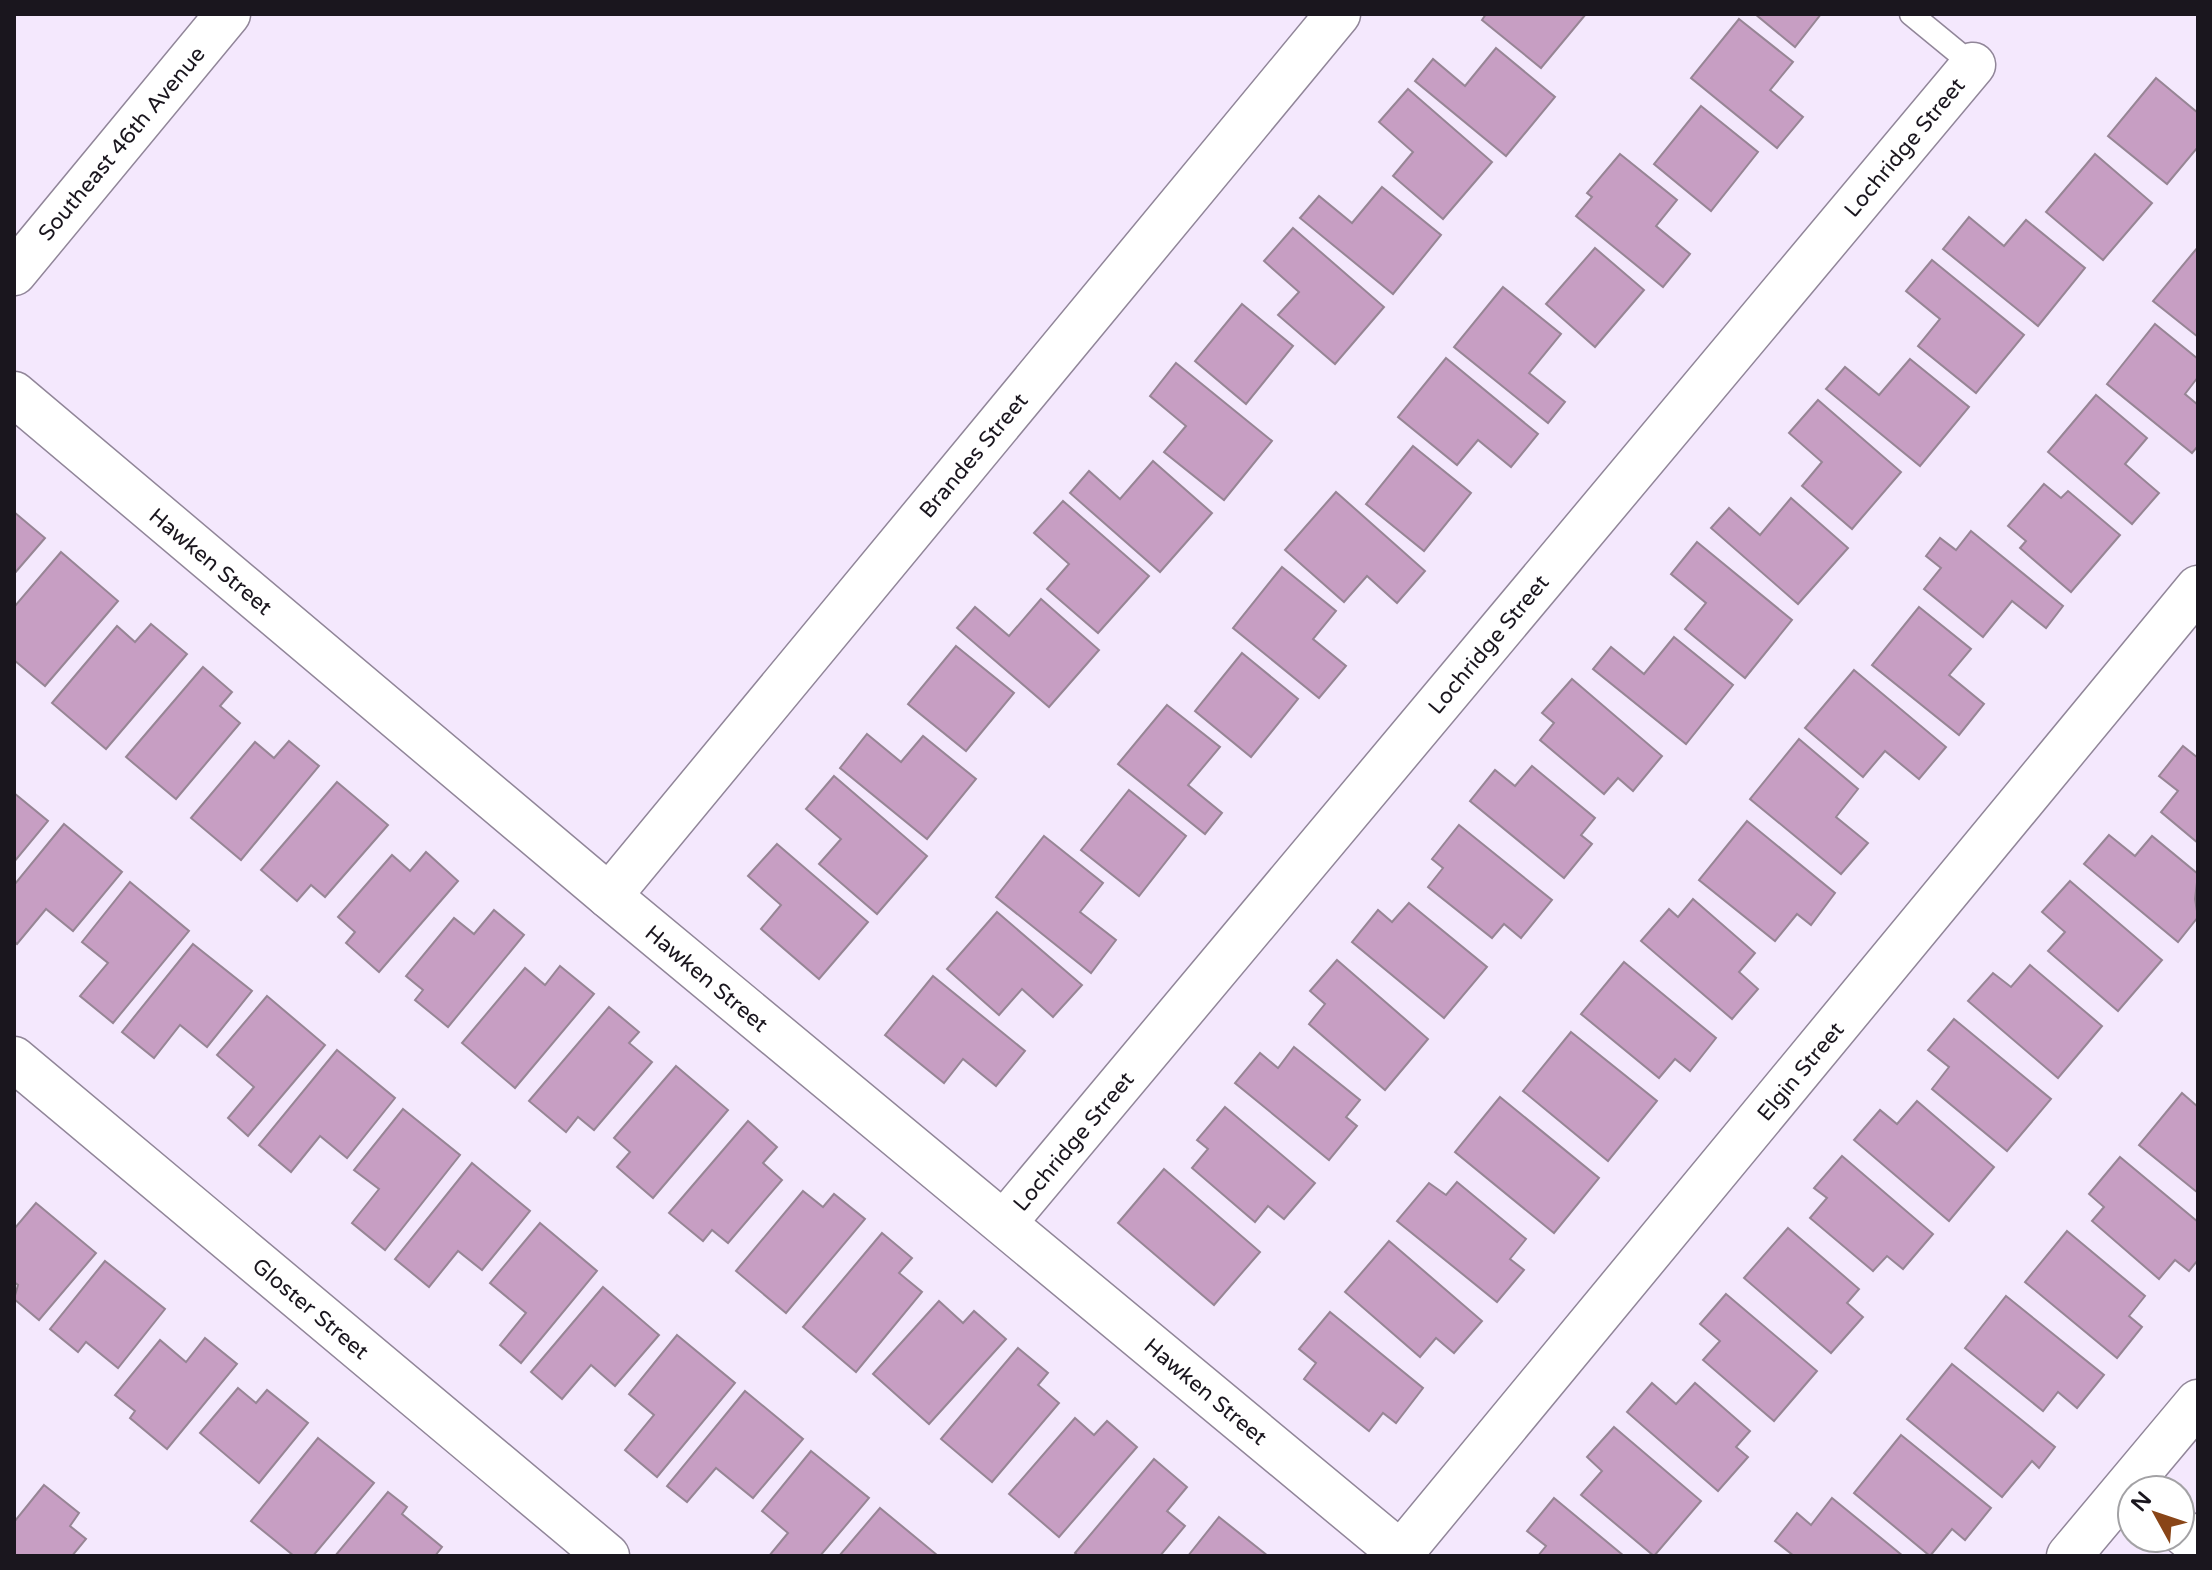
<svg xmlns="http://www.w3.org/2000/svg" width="2212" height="1570" font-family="'Varela Round',sans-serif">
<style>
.building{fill:#c79ec3;stroke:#978595;stroke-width:2}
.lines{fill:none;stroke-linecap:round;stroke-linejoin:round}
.lane-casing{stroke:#918699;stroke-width:25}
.street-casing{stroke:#918699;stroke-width:47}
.secondary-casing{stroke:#918699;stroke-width:47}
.lane{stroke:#fff;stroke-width:22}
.street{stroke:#fff;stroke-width:44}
.secondary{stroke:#fff;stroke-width:44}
.labels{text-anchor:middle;stroke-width:8;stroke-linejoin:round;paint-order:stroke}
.street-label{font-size:22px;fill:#1a161e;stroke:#fff}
</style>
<rect width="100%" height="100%" fill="#f4e8fd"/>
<g class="building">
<polygon points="1486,14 1586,14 1541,68 1482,20"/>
<polygon points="1755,14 1821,14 1795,47"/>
<polygon points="1739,19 1793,62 1770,90 1803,117 1777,148 1691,78"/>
<polygon points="1496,48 1555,97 1506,156 1415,81 1433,59 1465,86"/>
<polygon points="2156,78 2198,113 2198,147 2167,184 2108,136"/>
<polygon points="1408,89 1492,162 1443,219 1393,176 1413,152 1379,122"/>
<polygon points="1701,106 1758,152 1711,211 1654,164"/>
<polygon points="1620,154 1677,200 1656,226 1690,254 1663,287 1576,216 1592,197 1587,193"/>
<polygon points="2095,154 2152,203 2103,260 2046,212"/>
<polygon points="1382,187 1441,235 1393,294 1300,218 1319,196 1352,223"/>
<polygon points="1969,217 2004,246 2026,220 2085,268 2038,326 1943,249"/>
<polygon points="1293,228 1384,307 1335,364 1278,315 1299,292 1264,261"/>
<polygon points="2198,247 2198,337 2153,301"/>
<polygon points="1595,248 1644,290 1595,347 1546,304"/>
<polygon points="1932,260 2024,335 1976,393 1918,346 1940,319 1906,291"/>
<polygon points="1503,287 1561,334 1529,373 1565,402 1548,423 1454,347"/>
<polygon points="1242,304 1293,346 1246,404 1195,361"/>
<polygon points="2155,324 2198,359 2198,377 2185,394 2198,405 2198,446 2192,453 2107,384"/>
<polygon points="1446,358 1538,434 1511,467 1478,440 1457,465 1398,417"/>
<polygon points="1910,359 1969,407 1920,466 1826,389 1845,367 1879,395"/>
<polygon points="1176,363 1272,441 1224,500 1164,452 1186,426 1150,396"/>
<polygon points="2096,395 2147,438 2125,464 2159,493 2132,524 2048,452"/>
<polygon points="1818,400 1901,472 1852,529 1802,486 1822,462 1789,433"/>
<polygon points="1413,446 1471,493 1424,551 1366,504"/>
<polygon points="1153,461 1212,513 1160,572 1070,493 1089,471 1120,499"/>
<polygon points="2044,484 2061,498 2068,491 2120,535 2071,592 2020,548 2026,541 2008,526"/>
<polygon points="1336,492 1425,571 1397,603 1367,576 1344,602 1285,550"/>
<polygon points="1791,498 1848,548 1798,604 1711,528 1729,508 1760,535"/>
<polygon points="1063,501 1149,576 1098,633 1047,589 1069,564 1034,533"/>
<polygon points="14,512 45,538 14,574"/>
<polygon points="1971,531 2063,606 2046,628 2012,601 1983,637 1924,589 1941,568 1926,556 1940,538 1956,550"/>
<polygon points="1697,542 1792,620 1745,678 1685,629 1706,603 1671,574"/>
<polygon points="61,552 118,601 45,686 14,660 14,607"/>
<polygon points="1282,567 1336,611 1313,639 1346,666 1319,698 1233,628"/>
<polygon points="1041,599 1099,650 1049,707 957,628 975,607 1009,636"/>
<polygon points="1919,607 1971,649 1949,675 1984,704 1959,735 1872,665"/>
<polygon points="151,624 187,654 106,749 52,703 117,626 135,642"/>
<polygon points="1674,637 1733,685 1686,744 1593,669 1611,647 1644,674"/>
<polygon points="956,646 1014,693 966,751 908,704"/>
<polygon points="1242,653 1298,699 1251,757 1195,711"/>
<polygon points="203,667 232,692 220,706 240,723 176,799 126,757"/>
<polygon points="1854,670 1946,747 1919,779 1885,751 1863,777 1805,728"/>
<polygon points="1572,679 1662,756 1633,791 1618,778 1604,794 1540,740 1554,723 1542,713"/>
<polygon points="1167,705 1220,747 1188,785 1222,813 1205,834 1118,764"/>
<polygon points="867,734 901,762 923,736 976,779 927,839 840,768"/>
<polygon points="1799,739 1858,789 1836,817 1868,843 1841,874 1750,799"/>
<polygon points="289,741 319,766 241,860 191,818 255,742 274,758"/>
<polygon points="2183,746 2198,758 2198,843 2161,812 2178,791 2159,776"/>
<polygon points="1532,766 1595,818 1581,835 1592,844 1564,878 1470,801 1495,770 1515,786"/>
<polygon points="834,776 927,856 877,914 819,864 841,839 806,809"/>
<polygon points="337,782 388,825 325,897 311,885 297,901 261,870"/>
<polygon points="1129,790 1186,836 1139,896 1081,850"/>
<polygon points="14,793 48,821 14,862"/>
<polygon points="1747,821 1835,893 1811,925 1797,914 1775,941 1699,880"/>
<polygon points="64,824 122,872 73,931 46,909 17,944 14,941 14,885"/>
<polygon points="1459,825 1552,900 1521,938 1504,924 1492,938 1428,887 1443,868 1432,859"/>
<polygon points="2109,835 2135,856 2152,836 2198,874 2195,899 2198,917 2178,942 2084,864"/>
<polygon points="1044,836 1103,883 1080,912 1116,940 1091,973 996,897"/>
<polygon points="777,844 868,922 819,979 761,929 781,905 748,876"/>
<polygon points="426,852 458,881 379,972 346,943 355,932 338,917 392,855 410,871"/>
<polygon points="2070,881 2162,960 2118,1011 2048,951 2065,932 2042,912"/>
<polygon points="130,882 189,931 113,1023 80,996 108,963 82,942"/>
<polygon points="1693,899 1755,953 1739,972 1758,989 1732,1019 1641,941 1669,909 1678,917"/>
<polygon points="1409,903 1487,967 1444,1018 1352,942 1378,910 1392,922"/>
<polygon points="494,910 524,935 448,1027 415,1000 423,990 406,976 454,918 474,934"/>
<polygon points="997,912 1082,985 1053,1017 1022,989 999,1015 947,969"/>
<polygon points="193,944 252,991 207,1047 180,1025 154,1058 122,1032"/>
<polygon points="1337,960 1428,1039 1385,1090 1309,1024 1325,1004 1310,991"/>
<polygon points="1624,962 1716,1038 1690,1071 1675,1059 1659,1078 1581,1014"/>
<polygon points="2030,965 2102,1026 2058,1078 1968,1001 1993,973 2011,987"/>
<polygon points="560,966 594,994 515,1088 462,1043 525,968 545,985"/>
<polygon points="933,976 1025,1051 996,1086 963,1059 944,1083 885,1035"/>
<polygon points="267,996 325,1045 248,1136 228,1118 254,1087 217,1055"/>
<polygon points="609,1007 639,1032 629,1043 652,1062 594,1130 578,1117 566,1132 529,1101"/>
<polygon points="1954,1019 2051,1099 2007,1151 1932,1089 1949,1067 1928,1050"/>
<polygon points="1571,1032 1657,1101 1608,1161 1523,1091"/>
<polygon points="1294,1047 1360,1100 1346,1117 1357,1126 1329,1160 1235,1083 1260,1053 1278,1068"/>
<polygon points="337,1050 395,1098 347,1158 320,1136 291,1172 259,1145"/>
<polygon points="676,1066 728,1110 653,1198 617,1167 630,1152 614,1138"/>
<polygon points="2182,1093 2198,1107 2198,1193 2139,1145"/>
<polygon points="1500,1097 1599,1178 1554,1233 1455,1152"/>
<polygon points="1917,1101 1994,1167 1949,1221 1854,1140 1880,1110 1897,1124"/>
<polygon points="1225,1107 1315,1183 1284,1219 1268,1206 1255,1222 1192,1168 1208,1149 1197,1140"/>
<polygon points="403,1109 460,1155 385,1250 352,1223 379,1189 354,1170"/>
<polygon points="748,1121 777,1147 763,1163 782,1180 728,1243 712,1230 703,1241 669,1213"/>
<polygon points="1842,1156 1933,1234 1903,1269 1887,1256 1873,1271 1810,1218 1827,1198 1814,1188"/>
<polygon points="2120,1157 2198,1222 2198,1260 2189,1271 2175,1260 2159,1279 2092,1221 2104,1207 2089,1194"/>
<polygon points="472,1163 530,1211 482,1270 458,1251 429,1287 395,1259"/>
<polygon points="1164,1169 1260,1252 1214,1305 1118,1223"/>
<polygon points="1457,1182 1526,1239 1510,1259 1524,1270 1497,1302 1397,1221 1429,1183 1446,1195"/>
<polygon points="803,1191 823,1207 834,1194 865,1219 786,1313 736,1271"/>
<polygon points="36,1203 96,1253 39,1320 14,1299 18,1285 14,1282 14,1229"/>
<polygon points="540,1223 597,1271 521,1363 500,1345 526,1313 490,1283"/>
<polygon points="1788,1228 1859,1289 1847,1303 1863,1317 1831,1353 1744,1278"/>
<polygon points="2067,1231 2145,1296 2129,1316 2142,1327 2117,1358 2025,1282"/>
<polygon points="882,1233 912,1258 899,1273 922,1292 856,1372 803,1327"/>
<polygon points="1389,1241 1482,1321 1454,1353 1436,1338 1420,1357 1345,1292"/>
<polygon points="105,1261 165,1309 118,1368 86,1342 78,1352 50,1329"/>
<polygon points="603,1287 659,1335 615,1386 591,1365 562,1399 531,1372"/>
<polygon points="1726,1294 1817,1371 1774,1421 1703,1360 1720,1341 1700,1324"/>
<polygon points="2006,1296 2104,1375 2077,1408 2058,1392 2043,1411 1965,1348"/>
<polygon points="939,1301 963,1323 974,1311 1006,1339 929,1424 873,1374"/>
<polygon points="1330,1312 1423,1388 1396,1423 1383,1413 1369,1431 1304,1379 1316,1363 1299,1349"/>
<polygon points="677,1335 735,1383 657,1477 625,1450 654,1415 629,1394"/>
<polygon points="205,1338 237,1364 167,1449 130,1418 135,1411 115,1395 160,1340 186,1362"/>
<polygon points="1018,1348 1048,1373 1038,1385 1059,1403 992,1482 941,1439"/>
<polygon points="1952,1364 2055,1447 2039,1468 2032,1461 2002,1497 1907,1419"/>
<polygon points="1652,1383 1676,1404 1695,1383 1750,1431 1736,1447 1748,1457 1718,1491 1627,1412"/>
<polygon points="238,1388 256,1403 267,1390 308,1423 259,1483 200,1433"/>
<polygon points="745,1391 803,1439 753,1498 716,1468 687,1502 667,1486"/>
<polygon points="1075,1418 1094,1435 1107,1421 1137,1447 1059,1537 1009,1494"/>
<polygon points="1614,1427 1701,1501 1654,1556 1581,1495 1602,1471 1587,1457"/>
<polygon points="1901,1435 1991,1508 1965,1540 1952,1529 1930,1556 1854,1493"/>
<polygon points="318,1438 374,1483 313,1556 294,1556 251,1521"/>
<polygon points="811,1451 869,1498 820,1556 769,1556 788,1533 762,1511"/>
<polygon points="1154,1459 1187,1487 1167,1511 1185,1526 1160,1556 1078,1556 1075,1553"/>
<polygon points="44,1485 79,1513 70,1526 86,1539 72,1556 14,1556 14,1522"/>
<polygon points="388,1492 407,1507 402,1514 442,1547 435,1556 335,1556"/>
<polygon points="1554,1498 1624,1556 1538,1556 1546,1546 1527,1531"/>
<polygon points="1832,1498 1903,1556 1794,1556 1775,1541 1797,1513 1811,1525"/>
<polygon points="880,1508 937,1555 936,1556 839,1556"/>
<polygon points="1219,1517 1268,1556 1188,1556"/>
</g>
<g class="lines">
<defs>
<polyline id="lane" points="1911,14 1973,65"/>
<g id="street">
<polyline points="609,896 1338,14"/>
<polyline points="14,1059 607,1556"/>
<polyline points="1004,1223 1973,65"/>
<polyline points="1401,1553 2198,588"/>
</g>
<g id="secondary">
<polyline points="14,273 228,14"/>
<polyline points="14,394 609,896 1404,1556"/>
<polyline points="2180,1530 2198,1545"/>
<polyline points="2069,1556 2198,1402"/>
</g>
</defs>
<use href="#lane" class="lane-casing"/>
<use href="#street" class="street-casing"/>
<use href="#secondary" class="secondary-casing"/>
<use href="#lane" class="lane"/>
<use href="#street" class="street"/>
<use href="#secondary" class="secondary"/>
</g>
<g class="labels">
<g class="street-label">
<text transform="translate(121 143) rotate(-50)" y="8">Southeast 46th Avenue</text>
<text transform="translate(1904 147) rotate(-50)" y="8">Lochridge Street</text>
<text transform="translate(973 455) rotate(-50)" y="8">Brandes Street</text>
<text transform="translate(211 561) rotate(40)" y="8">Hawken Street</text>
<text transform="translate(1488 644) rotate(-50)" y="8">Lochridge Street</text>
<text transform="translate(707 978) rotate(40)" y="8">Hawken Street</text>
<text transform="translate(1800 1071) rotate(-50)" y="8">Elgin Street</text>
<text transform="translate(1073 1141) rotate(-50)" y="8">Lochridge Street</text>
<text transform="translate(311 1308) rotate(40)" y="8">Gloster Street</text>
<text transform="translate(1206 1391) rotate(40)" y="8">Hawken Street</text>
</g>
</g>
<rect width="2212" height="1570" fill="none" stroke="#1a161e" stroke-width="32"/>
<g transform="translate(2156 1514) rotate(310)"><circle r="38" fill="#ffffff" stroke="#a3a2a5" stroke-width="2"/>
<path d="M0-6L14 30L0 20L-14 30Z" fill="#894518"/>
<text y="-12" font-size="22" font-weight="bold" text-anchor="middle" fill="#1a161e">N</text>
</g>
</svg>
